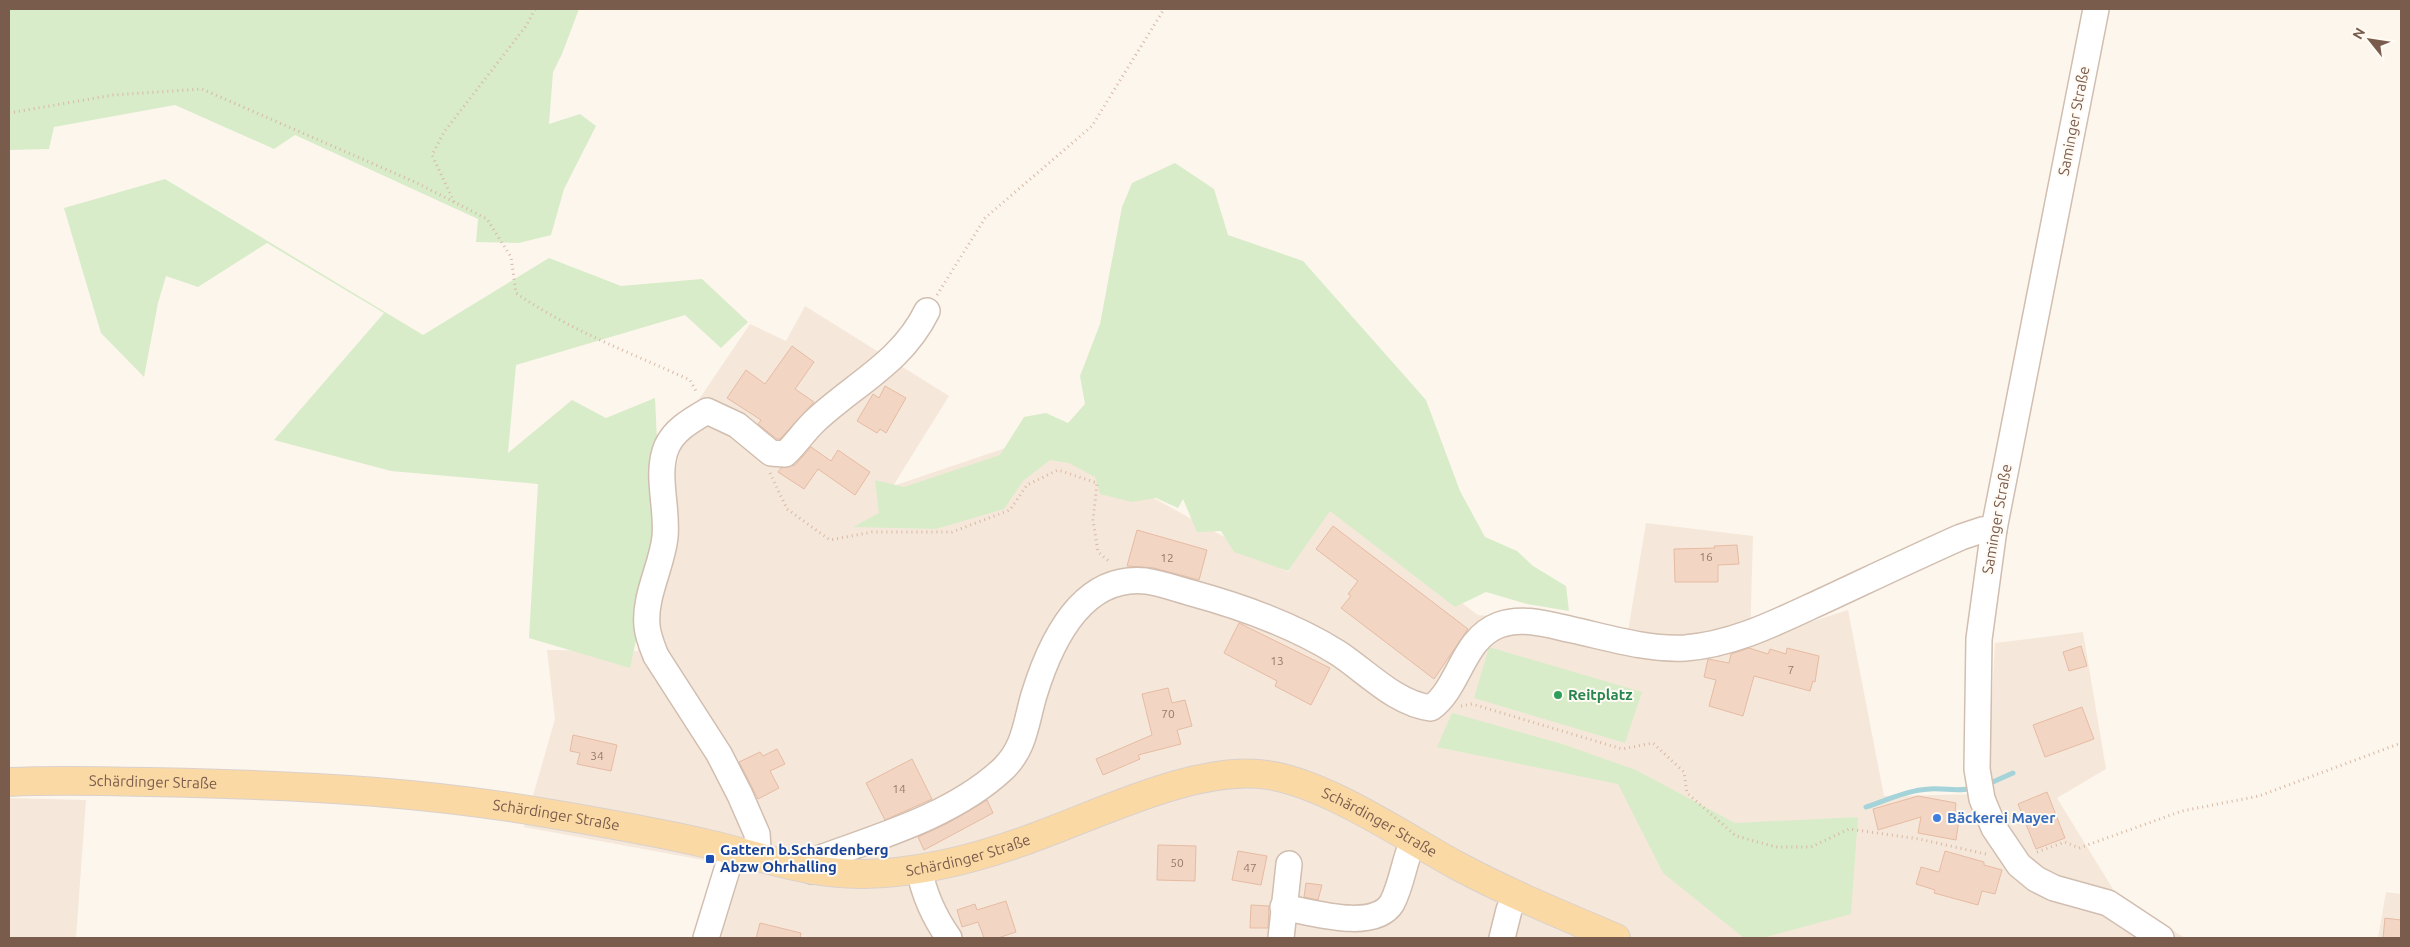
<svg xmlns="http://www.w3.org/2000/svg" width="2410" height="947" font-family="Ubuntu,sans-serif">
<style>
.residential{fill:#f5e8da}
.green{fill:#d8ecc9}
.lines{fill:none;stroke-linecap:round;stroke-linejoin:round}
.stream{stroke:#a5d3da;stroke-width:5}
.building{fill:#f3d5c3;stroke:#e6bba3}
.minor-casing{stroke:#d1beb0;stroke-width:28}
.major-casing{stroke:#dad1cd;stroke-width:30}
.path{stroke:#d9b8a5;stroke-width:3;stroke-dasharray:1 4;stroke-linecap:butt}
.minor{stroke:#fff;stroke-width:25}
.major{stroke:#fbd9a5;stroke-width:28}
.leisure-dot{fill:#2e9e5b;stroke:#fffaf3;stroke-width:2}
.shop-dot{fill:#3f7fe0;stroke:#fffaf3;stroke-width:2}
.transit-dot{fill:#1a4fb4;stroke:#fffaf3;stroke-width:2}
.labels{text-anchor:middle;stroke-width:4;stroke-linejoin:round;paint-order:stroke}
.number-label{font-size:12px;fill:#987a6a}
.street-label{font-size:15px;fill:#7a5c4d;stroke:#fffaf3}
.leisure-label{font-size:15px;font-weight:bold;fill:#27864d;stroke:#fffaf3;text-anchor:start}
.shop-label{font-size:15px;font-weight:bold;fill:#366cbe;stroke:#fffaf3;text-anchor:start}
.transit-label{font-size:15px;font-weight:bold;fill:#164399;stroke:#fffaf3;text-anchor:start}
</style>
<rect width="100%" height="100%" fill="#fdf6ec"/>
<g class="residential">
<polygon points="805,306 949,396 893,486 1041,436 1288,572 1328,504 1478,615 1628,631 1646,523 1753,536 1750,641 1848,610 1884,796 1987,794 1995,643 2083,632 2106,769 2057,798 2116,894 2185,938 699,938 719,863 524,827 555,719 547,650 638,651 687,417 750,324 786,341"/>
<polygon points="9,798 86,800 76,938 9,938"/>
<polygon points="2386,892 2401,894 2401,938 2378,938"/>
</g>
<g class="green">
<polygon points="9,9 579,9 562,54 553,72 549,124 580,114 596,126 564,189 551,235 519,243 476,242 478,219 295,135 274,149 175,105 54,127 49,149 9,150"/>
<polygon points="1175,163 1214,189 1228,235 1303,261 1426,400 1460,491 1485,537 1517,551 1533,566 1566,586 1569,611 1527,604 1486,592 1455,607 1330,511 1288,571 1234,552 1221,531 1197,532 1183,499 1178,508 1156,498 1132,502 1100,494 1095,477 1069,463 1050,460 1023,481 1004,509 936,529 853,527 879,513 875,480 904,487 1000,455 1024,417 1046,413 1068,423 1085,404 1080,376 1100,324 1122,207 1132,183"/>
<polygon points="165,179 423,335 549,258 621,286 702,279 748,322 721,348 685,315 516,365 508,453 572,400 606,418 655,398 661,525 630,668 529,638 538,484 391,471 274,440 384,313 267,243 198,287 166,276 158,303 144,377 101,333 64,208"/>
<polygon points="1489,647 1642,692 1625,743 1474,698"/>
<polygon points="1452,713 1562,744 1636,770 1735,823 1858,817 1851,914 1762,938 1744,938 1663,873 1618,784 1437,747"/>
</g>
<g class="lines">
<g class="stream">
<polyline points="1986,785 2013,773"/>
<path d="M 1866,807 C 1887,800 1908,790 1930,789 C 1945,788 1959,792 1973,788"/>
</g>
</g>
<g class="building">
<polygon points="792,346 814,362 795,389 814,402 780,439 777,439 758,424 761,420 727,398 746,370 765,384"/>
<polygon points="885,386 906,398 886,433 880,429 877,433 857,421 873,394 879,398"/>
<polygon points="811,447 831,461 838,450 870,472 855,495 818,469 804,489 778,472 781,468 795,465"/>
<polygon points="1333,526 1468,629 1434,679 1341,608 1351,596 1348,594 1358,581 1316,549"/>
<polygon points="1137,530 1207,550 1199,580 1154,568 1127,566"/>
<polygon points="1737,545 1739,564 1718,565 1718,582 1675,582 1674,549 1715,548 1714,546"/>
<polygon points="1239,623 1330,668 1311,705 1275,686 1277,681 1224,653"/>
<polygon points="2081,646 2087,666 2069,671 2063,652"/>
<polygon points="1749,648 1768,654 1770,649 1786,654 1787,648 1819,656 1815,682 1813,681 1810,691 1754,676 1743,716 1709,706 1716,680 1704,677 1708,659 1729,663 1731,654"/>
<polygon points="1168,688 1172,703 1185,700 1192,726 1177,730 1181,744 1138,755 1140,759 1103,775 1096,759 1152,735 1142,694"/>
<polygon points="2082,707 2094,739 2045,757 2033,725"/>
<polygon points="573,735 617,745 611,771 577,764 580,753 570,751"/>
<polygon points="777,749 785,764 770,771 779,788 758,799 739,762 760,752 763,756"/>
<polygon points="912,759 932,799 885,820 866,783"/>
<polygon points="2047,792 2065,838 2036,849 2018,804"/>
<polygon points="1918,796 1956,803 1955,812 1960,813 1956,840 1918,833 1921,817 1878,830 1873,809"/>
<polygon points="987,800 993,813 924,850 918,837 948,823"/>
<polygon points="1158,845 1196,846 1195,881 1157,880"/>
<polygon points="1238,851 1267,856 1261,885 1232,880"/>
<polygon points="1945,851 1984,862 1984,865 2002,870 1995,894 1982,891 1978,905 1934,893 1935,890 1916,884 1921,867 1939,872"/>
<polygon points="1306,883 1322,885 1318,900 1304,897"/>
<polygon points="1006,901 1016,932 998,938 984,938 978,922 962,927 957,910 975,904 977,910"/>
<polygon points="1251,905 1269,906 1268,928 1250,928"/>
<polygon points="2385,918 2401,920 2401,938 2383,938"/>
<polygon points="760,923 801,933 800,938 756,938"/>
</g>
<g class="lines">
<defs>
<g id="minor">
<polyline points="2096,9 1994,529 1979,639 1977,769 1982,799 1994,828 2019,865 2036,879 2054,888 2108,903 2161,938"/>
<path d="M 756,856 L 758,848 L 757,834 L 740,795 L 719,754 L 656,656 C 652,646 648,637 647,626 C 644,596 662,566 665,537 C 668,507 655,474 667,446 C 675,429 692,420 707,411 L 737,425 L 771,453 L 785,454 C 796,444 804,431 816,420 C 856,383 902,362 927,311"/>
<path d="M 919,869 C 924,894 934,917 949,938"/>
<path d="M 812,871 L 817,861 L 823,857 C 884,835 955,814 1003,769 C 1025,748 1026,722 1034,695 C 1050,643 1081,574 1146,581 C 1160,583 1174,588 1188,592 C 1240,606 1292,624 1338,653 C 1367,672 1396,704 1431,708 C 1460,687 1462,639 1499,625 C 1523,616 1549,625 1573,630 C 1609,638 1648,650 1685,648 C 1736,644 1781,620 1827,599 C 1872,578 1916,557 1961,537 L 1982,530 L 1994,529"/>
<path d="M 1283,907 C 1311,912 1374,932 1392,903 C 1402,884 1404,861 1413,841"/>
<polyline points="706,938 733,850"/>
<polyline points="1281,938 1289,864"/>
<polyline points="1502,938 1509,910 1516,894"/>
</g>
<g id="major">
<path id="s1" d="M 9,782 C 70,779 132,782 193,783 C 315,786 432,793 552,814 C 604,823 657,832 708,844 C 760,856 810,875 864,874 C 926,873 986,856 1043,834 C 1108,810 1199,765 1268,775 C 1327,784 1403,836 1456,865 C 1508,893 1562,915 1616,938"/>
</g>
</defs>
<use href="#minor" class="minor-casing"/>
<use href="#major" class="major-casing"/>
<g class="path">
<path d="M 9,113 L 113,95 L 202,89 L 417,183 L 487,219 L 511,257 L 516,293 C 569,330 631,353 690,380 L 697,393"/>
<polyline points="454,202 432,155 444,132 526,26 535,9"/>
<polyline points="937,295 985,218 1092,126 1164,9"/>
<polyline points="770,473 787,509 830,540 872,532 952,532 1010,510 1027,485 1058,470 1097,483 1093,520 1098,552 1111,563"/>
<polyline points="1461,706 1472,704 1622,749 1653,743 1684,772 1687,793 1736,836 1776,847 1811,847 1849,829 1919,839 1986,854"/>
<polyline points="2037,852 2065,842 2079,848 2182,811 2259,796 2401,743"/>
</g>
<use href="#minor" class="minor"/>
<use href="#major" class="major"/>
</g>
<circle class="leisure-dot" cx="1558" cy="695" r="5"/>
<circle class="shop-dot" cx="1937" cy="818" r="5"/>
<rect class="transit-dot" x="705" y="854" width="10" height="10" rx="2.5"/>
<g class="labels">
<g class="number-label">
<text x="1706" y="561">16</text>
<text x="1167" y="562">12</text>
<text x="1277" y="665">13</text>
<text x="1791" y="674">7</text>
<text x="1168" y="718">70</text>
<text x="597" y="760">34</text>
<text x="899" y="793">14</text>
<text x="1177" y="867">50</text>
<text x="1250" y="872">47</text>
</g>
<g class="street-label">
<text transform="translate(2074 121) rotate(-79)" y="5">Saminger Straße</text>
<text transform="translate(1997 519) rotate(-80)" y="5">Saminger Straße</text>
<text dy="5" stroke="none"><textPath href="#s1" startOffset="144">Schärdinger Straße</textPath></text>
<text dy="5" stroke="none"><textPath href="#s1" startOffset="549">Schärdinger Straße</textPath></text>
<text dy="5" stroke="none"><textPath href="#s1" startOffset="1404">Schärdinger Straße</textPath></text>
<text dy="5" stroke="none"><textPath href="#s1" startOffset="969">Schärdinger Straße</textPath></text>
</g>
<g class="leisure-label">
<text x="1568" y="700">Reitplatz</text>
</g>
<g class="shop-label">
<text x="1947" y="823">Bäckerei Mayer</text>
</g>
<g class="transit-label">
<text x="720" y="855">Gattern b.Schardenberg<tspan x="720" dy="17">Abzw Ohrhalling</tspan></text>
</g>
</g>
<rect width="2410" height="947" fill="none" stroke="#7a5c4d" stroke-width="20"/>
<g transform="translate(2370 40) rotate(300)" stroke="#fffaf3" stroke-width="4" paint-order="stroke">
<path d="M0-4L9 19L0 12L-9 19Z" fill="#7a5c4d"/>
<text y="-8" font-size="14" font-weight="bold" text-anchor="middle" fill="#7a5c4d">N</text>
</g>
</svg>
